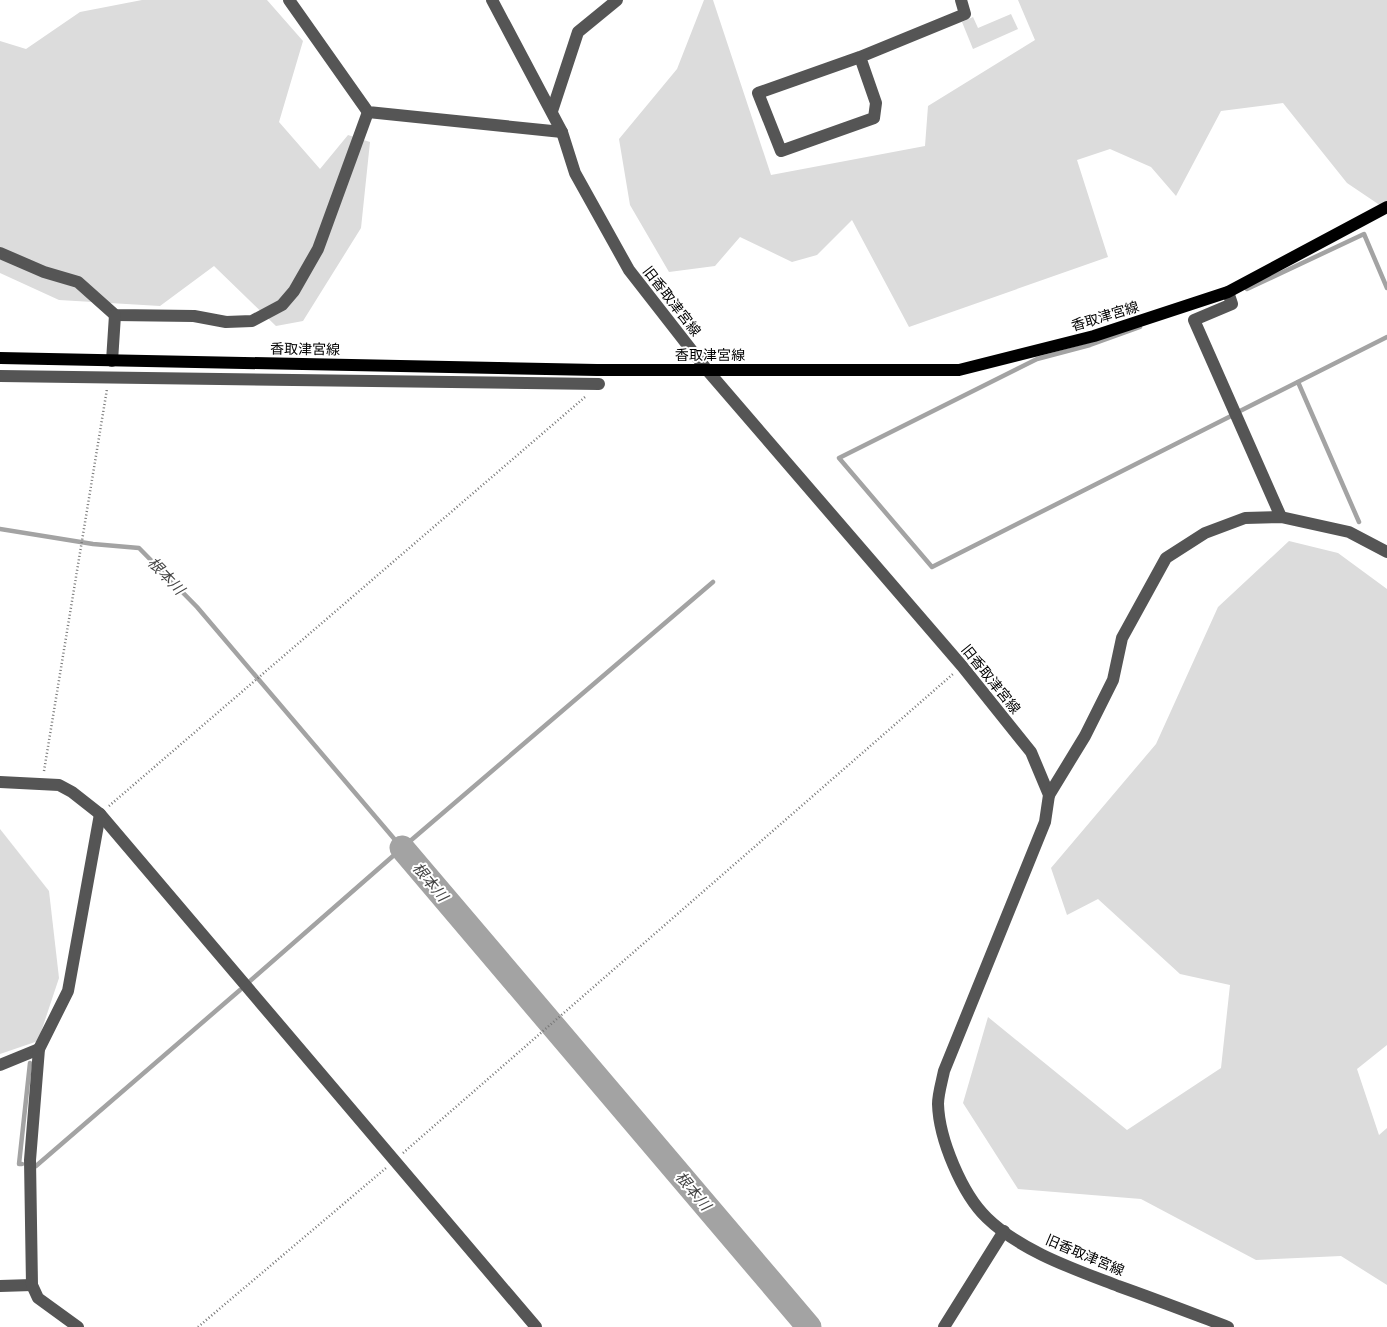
<svg xmlns="http://www.w3.org/2000/svg" width="1387" height="1327" font-family="'Fira Sans','Noto Sans JP',sans-serif">
<style>
.green{fill:#dcdcdc}
.lines{fill:none;stroke-linecap:round;stroke-linejoin:round}
.stream{stroke:#a3a3a3;stroke-width:4.5}
.river{stroke:#a3a3a3;stroke-width:25}
.path{stroke:#777;stroke-width:2.5;stroke-dasharray:1 2.5;stroke-linecap:butt}
.minor{stroke:#555;stroke-width:12}
.major{stroke:#000;stroke-width:12}
.labels{text-anchor:middle;stroke-width:4;stroke-linejoin:round;paint-order:stroke}
.street-label{font-size:14px;fill:#000;stroke:#fff}
.water-label{font-size:15px;font-style:italic;fill:#444;stroke:#fff}
</style>
<rect width="100%" height="100%" fill="#fff"/>
<g class="green">
<polygon points="142,0 267,0 303,41 279,122 320,169 348,135 370,142 361,228 303,321 276,326 214,266 160,306 59,300 0,273 0,41 26,49 80,12"/>
<polygon points="704,0 713,0 771,175 925,146 928,106 1035,40 1018,0 1387,0 1387,210 1347,183 1283,103 1221,111 1176,196 1151,167 1110,149 1077,160 1108,257 909,327 852,220 817,255 792,262 740,237 715,266 669,272 630,205 619,139 677,69"/>
<polygon points="1011,14 1018,29 973,49 962,22 973,17 978,28"/>
<polygon points="1289,541 1338,553 1387,589 1387,1045 1357,1069 1379,1135 1387,1128 1387,1285 1341,1256 1256,1260 1141,1199 1018,1189 963,1103 988,1017 1127,1130 1221,1068 1230,985 1180,974 1098,899 1067,915 1051,868 1156,744 1218,607"/>
<polygon points="0,829 49,891 59,978 38,1041 0,1054"/>
</g>
<g class="lines">
<g class="stream">
<polyline points="1247,289 1364,234 1387,288"/>
<polyline points="1140,327 1090,345 1037,359 839,458 932,567 1231,416"/>
<polyline points="1298,382 1359,522"/>
<polyline points="1240,411 1387,337"/>
<polyline points="0,529 93,544 139,548 197,607 402,848"/>
<polyline points="409,842 713,582"/>
<polyline points="250,981 393,856"/>
<polyline points="22,1164 19,1164 30,1063"/>
<polyline points="36,1166 240,990"/>
</g>
<polyline class="river" points="402,848 809,1327"/>
<g class="path">
<polyline points="44,771 107,389"/>
<polyline points="109,806 585,397"/>
<polyline points="403,1153 953,674"/>
<polyline points="198,1327 386,1168"/>
</g>
<g class="minor">
<polyline points="289,0 368,112 562,132"/>
<path d="M 492,0 L 562,132 L 575,173 L 629,270 L 707,370 L 962,666 L 1031,752 L 1049,795 L 1045,822 L 944,1071 C 942,1081 938,1094 938,1104 C 939,1139 962,1194 987,1218 C 1021,1251 1074,1269 1118,1286 C 1155,1299 1191,1313 1228,1327"/>
<polyline points="860,57 876,103 874,118 781,151 758,93 860,57 965,14 961,0"/>
<polyline points="552,111 578,32 617,0"/>
<polyline points="0,253 44,272 78,282 115,315 194,316 226,322 252,321 282,305 294,291 318,249 368,112"/>
<polyline points="1228,292 1232,304 1194,320 1281,517"/>
<polyline points="112,361 115,315"/>
<polyline points="0,376 599,384"/>
<polyline points="0,782 59,785 72,792 100,814 536,1327"/>
<polyline points="1049,795 1085,736 1113,680 1122,638 1166,558 1205,533 1245,518 1281,517 1349,532 1387,552"/>
<polyline points="0,1065 39,1049"/>
<polyline points="0,1286 32,1285"/>
<polyline points="78,1327 38,1298 32,1285 30,1160 39,1049 68,991 100,814"/>
<polyline points="944,1327 1004,1231"/>
</g>
<polyline class="major" points="0,358 597,370 959,370 1094,336 1228,292 1387,207"/>
</g>
<g class="labels">
<g class="street-label">
<text transform="translate(672 301) rotate(52)" y="5">旧香取津宮線</text>
<text transform="translate(1105 316) rotate(-17)" y="5">香取津宮線</text>
<text transform="translate(305 349) rotate(1)" y="5">香取津宮線</text>
<text x="710" y="360">香取津宮線</text>
<text transform="translate(991 679) rotate(51)" y="5">旧香取津宮線</text>
<text transform="translate(1085 1255) rotate(23)" y="5">旧香取津宮線</text>
</g>
<g class="water-label">
<text transform="translate(166 576) rotate(46)" y="5">根本川</text>
<text transform="translate(430 882) rotate(50)" y="5">根本川</text>
<text transform="translate(693 1191) rotate(50)" y="5">根本川</text>
</g>
</g>
</svg>
